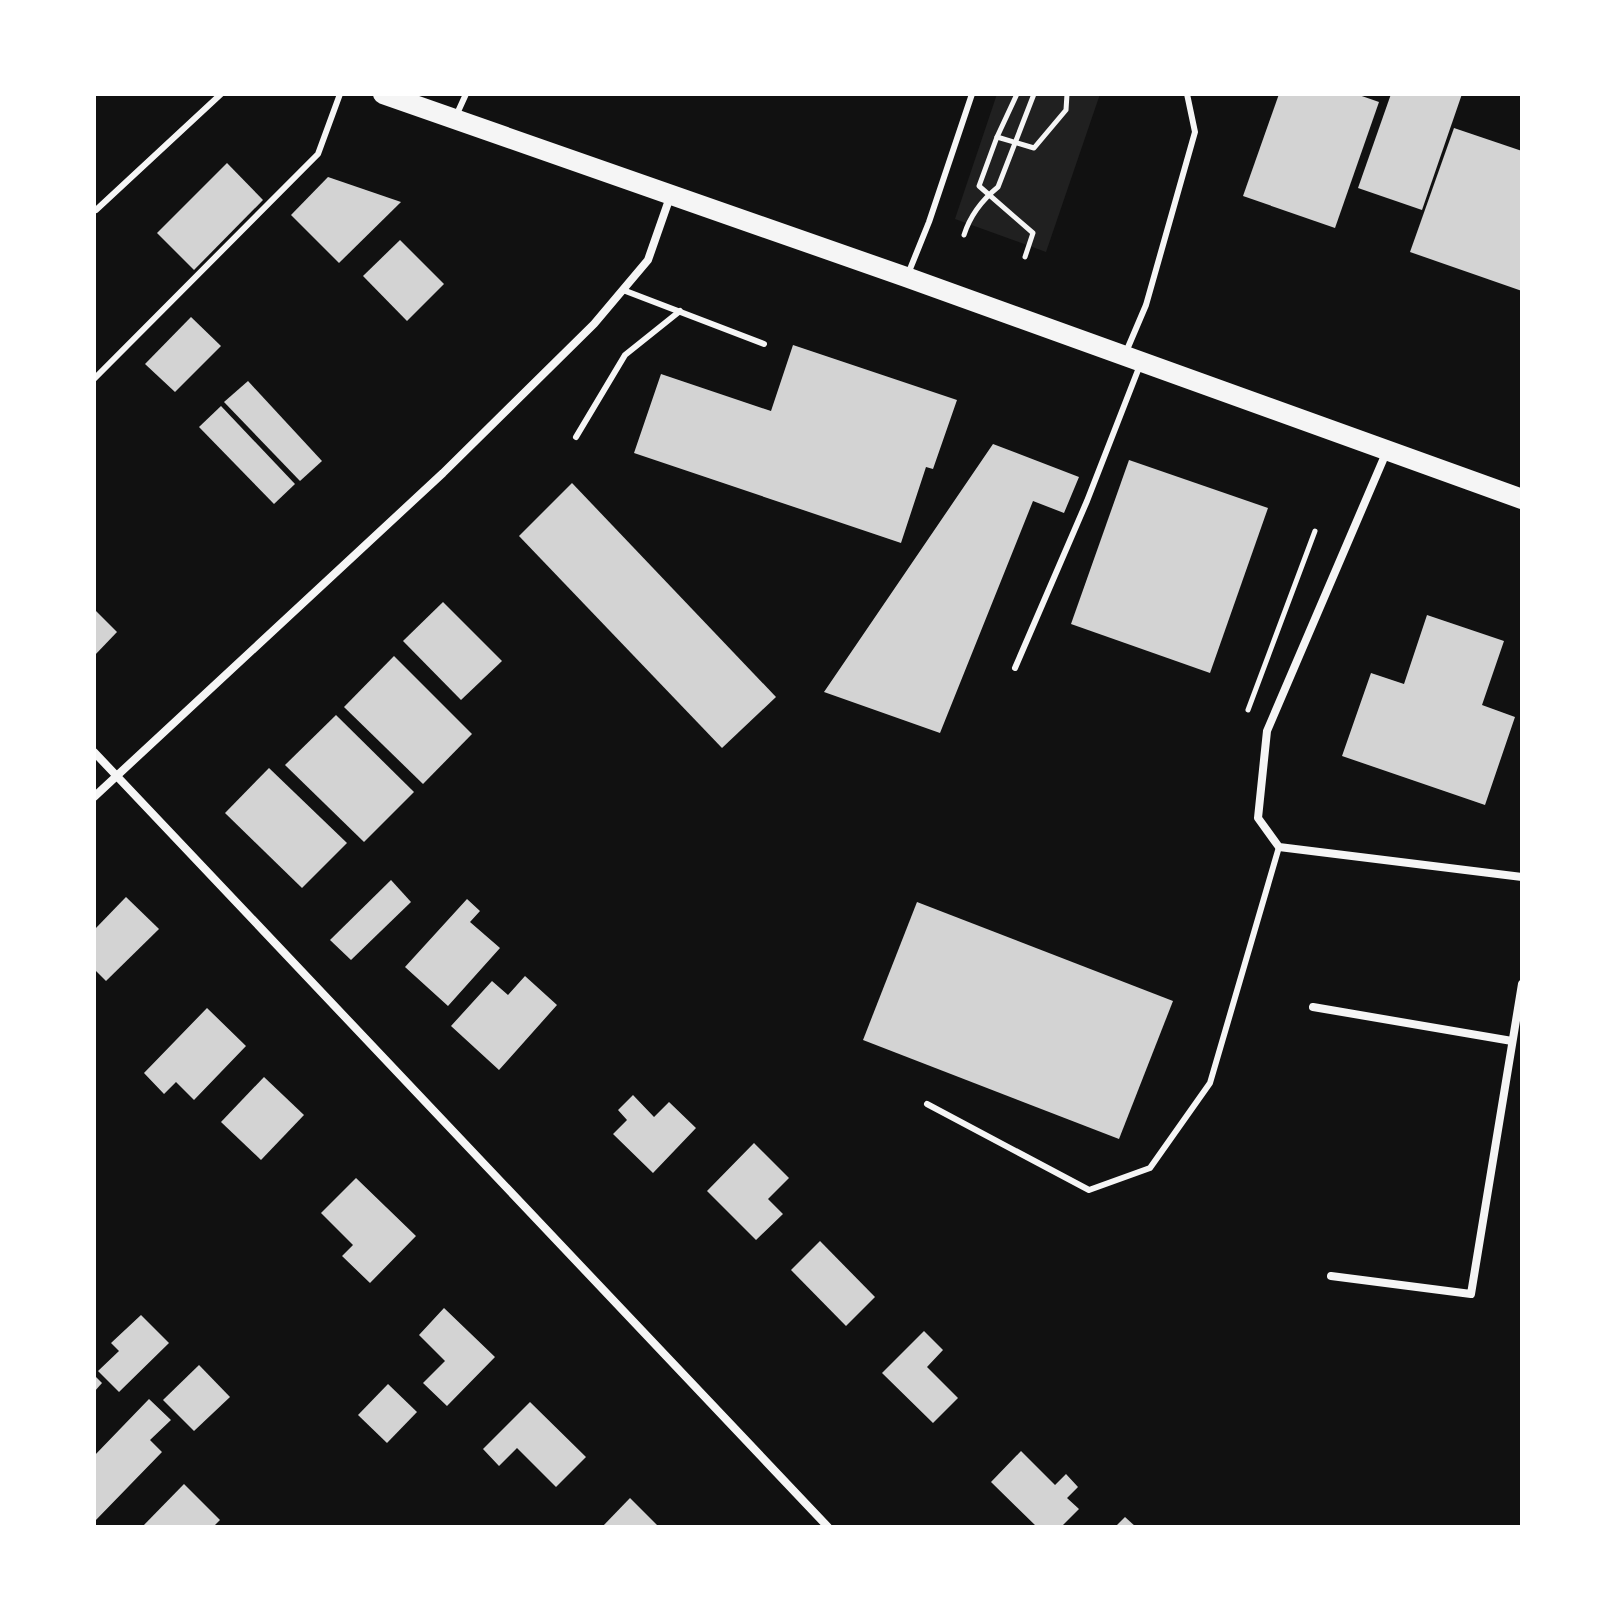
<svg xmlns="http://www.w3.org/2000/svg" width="1616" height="1621" font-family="Karla,sans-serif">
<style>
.green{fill:#202020}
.building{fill:#d3d3d3}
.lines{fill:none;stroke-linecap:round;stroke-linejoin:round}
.path{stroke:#f5f5f5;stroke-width:5}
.service{stroke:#f5f5f5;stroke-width:6}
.minor{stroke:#f5f5f5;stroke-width:8}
.primary{stroke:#f5f5f5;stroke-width:20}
</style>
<rect width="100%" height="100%" fill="#111"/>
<polygon class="green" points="997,94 1100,94 1046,252 955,219"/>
<g class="building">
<polygon points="1279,94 1356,94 1379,102 1335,228 1243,196"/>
<polygon points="1391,94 1462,94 1422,210 1358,188"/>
<polygon points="1454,128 1522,151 1522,291 1410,252"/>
<polygon points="227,163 263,200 194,270 157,233"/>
<polygon points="328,177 401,202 339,263 291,215"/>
<polygon points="400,240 444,284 407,321 363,276"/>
<polygon points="191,317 221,346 175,392 145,364"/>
<polygon points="793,345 957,400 933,469 926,467 901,543 634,453 661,374 771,411"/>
<polygon points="248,381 322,461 300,481 224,402"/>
<polygon points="221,406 295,484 274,504 199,427"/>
<polygon points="993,444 1079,477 1064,513 1033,501 940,733 824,692"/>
<polygon points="1129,460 1268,508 1210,673 1071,624"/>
<polygon points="572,483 776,697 722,748 519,536"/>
<polygon points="443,602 502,661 461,700 403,641"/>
<polygon points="94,609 117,632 94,656"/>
<polygon points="1427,615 1504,641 1482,705 1515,717 1485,805 1342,756 1371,673 1404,684"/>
<polygon points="394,656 472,734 423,784 344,707"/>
<polygon points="336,715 414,792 364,842 285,765"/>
<polygon points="269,768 347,843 302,888 225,813"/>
<polygon points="391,880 411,902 351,960 330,940"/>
<polygon points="126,897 159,929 106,981 94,969 94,930"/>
<polygon points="467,899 480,911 470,922 500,948 448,1006 405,967"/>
<polygon points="917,902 1173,1001 1119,1139 863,1040"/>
<polygon points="525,976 557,1005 499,1070 451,1026 492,981 508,995"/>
<polygon points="207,1008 246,1046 194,1100 176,1082 164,1094 144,1073"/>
<polygon points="264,1077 304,1115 261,1160 221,1122"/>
<polygon points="633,1095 654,1117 669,1102 696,1128 653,1173 613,1134 627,1120 618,1110"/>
<polygon points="754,1143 789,1178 768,1199 783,1214 756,1240 707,1191"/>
<polygon points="356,1178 416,1236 370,1283 342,1256 353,1245 321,1213"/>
<polygon points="820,1241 875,1297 846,1326 791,1270"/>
<polygon points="444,1308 495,1357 447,1406 423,1383 445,1361 419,1335"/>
<polygon points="141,1315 169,1343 119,1392 98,1371 119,1351 111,1343"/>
<polygon points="924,1331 943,1350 927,1367 958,1398 933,1423 882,1373"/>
<polygon points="199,1365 230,1397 194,1431 163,1400"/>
<polygon points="94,1375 102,1383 94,1392"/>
<polygon points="388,1384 417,1412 387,1443 358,1415"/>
<polygon points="149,1399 171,1420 150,1440 162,1452 94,1522 94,1456"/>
<polygon points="530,1402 586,1457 556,1487 517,1448 499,1466 483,1449"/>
<polygon points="1021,1451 1055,1485 1066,1474 1078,1487 1067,1498 1079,1509 1061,1527 1037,1527 991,1482"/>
<polygon points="184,1484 220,1520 213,1527 142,1527"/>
<polygon points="630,1498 659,1527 602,1527"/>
<polygon points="1125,1517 1136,1527 1115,1527"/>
</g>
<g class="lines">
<g class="path">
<polyline points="1017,94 997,137 979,186 1033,233 1025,257"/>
<polyline points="997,137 1034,148 1066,110 1067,94"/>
<path d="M 964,235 C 970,216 982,200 998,187 L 1034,94"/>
<polyline points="1248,710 1315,531"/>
</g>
<g class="service">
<polyline points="456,116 466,94"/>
<polyline points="94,208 96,210 221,94"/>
<polyline points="908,274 929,222 972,94"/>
<polyline points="623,290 764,344"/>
<polyline points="1126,352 1146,305 1195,132 1187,94"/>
<polyline points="94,379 318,154 340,94"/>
<polyline points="576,437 625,355 680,311"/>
<polyline points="1015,668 1087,501 1140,365"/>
<polyline points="927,1104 1089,1190 1150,1168 1210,1083 1279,847"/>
</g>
<g class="minor">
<polyline points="1386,453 1267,731 1258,818 1279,847 1522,877"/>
<polyline points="94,752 828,1527"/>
<polyline points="94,797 443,473 594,324 648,260 670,197"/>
<polyline points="1313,1007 1512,1041"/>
<polyline points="1331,1276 1471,1294 1522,984"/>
</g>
<polyline class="primary" points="383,94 906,277 1522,499"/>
</g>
<rect width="1616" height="1621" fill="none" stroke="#ffffff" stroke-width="192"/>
</svg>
